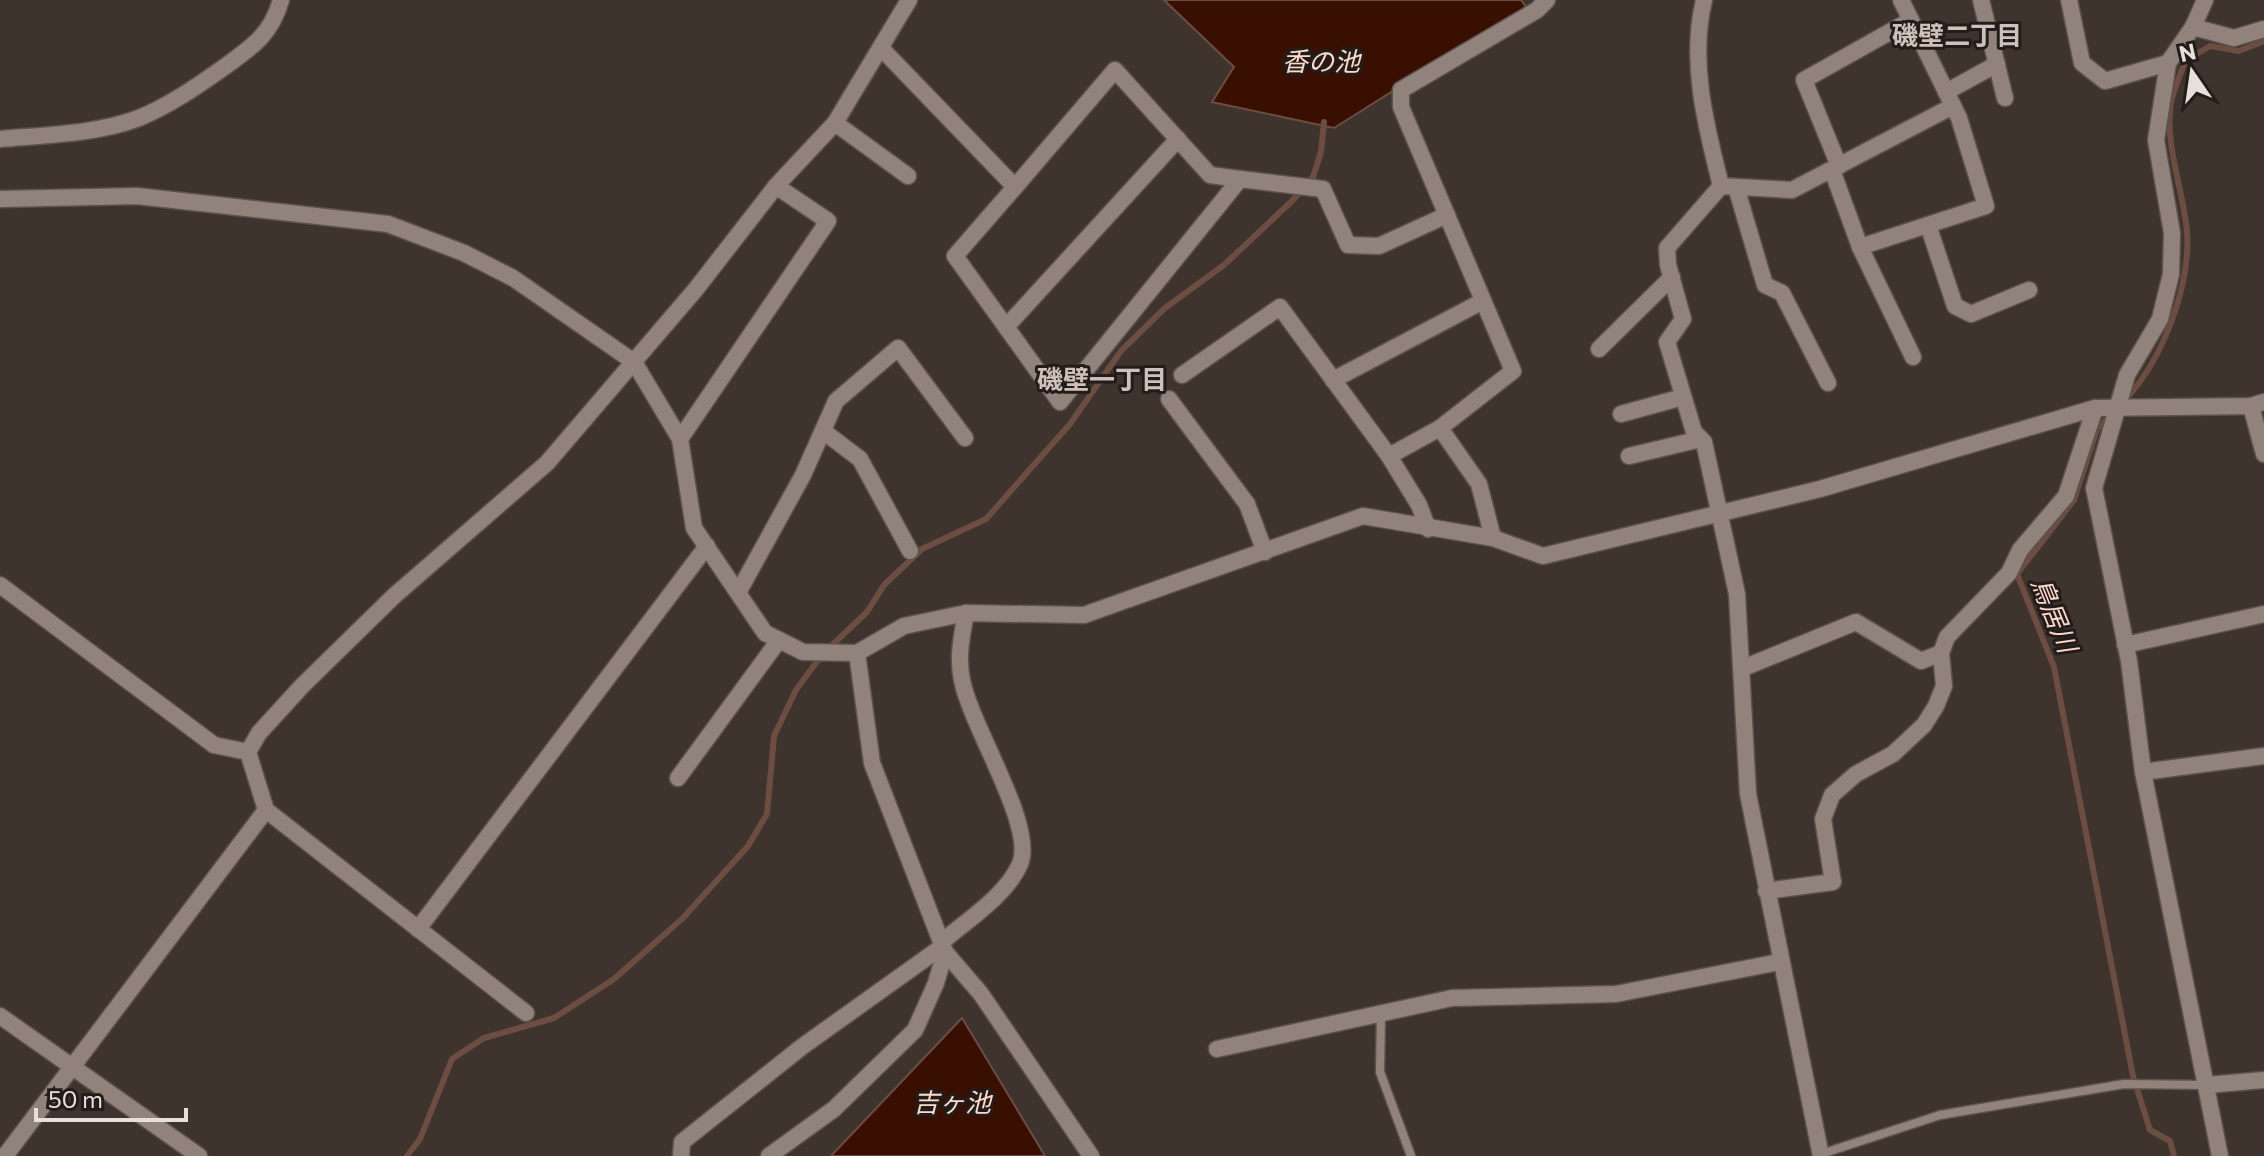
<svg xmlns="http://www.w3.org/2000/svg" width="2264" height="1156" font-family="Commissioner,'Noto Sans JP',sans-serif">
<style>
.water{fill:#380f00;stroke:#6c4d42;stroke-width:2}
.lines{fill:none;stroke-linecap:round;stroke-linejoin:round}
.stream{stroke:#6c4d42;stroke-width:6}
.service-casing{stroke:#5c524d;stroke-width:11}
.minor-casing{stroke:#5c524d;stroke-width:19}
.service{stroke:#91827c;stroke-width:8}
.minor{stroke:#91827c;stroke-width:16}
.labels{text-anchor:middle;stroke-width:6;stroke-linejoin:round;paint-order:stroke}
.neighbourhood-label{font-size:26px;font-weight:bold;fill:#d0c0ba;stroke:#221c1a}
.water-label{font-size:26px;font-style:italic;fill:#ffdaca;stroke:#221c1a}
</style>
<rect width="100%" height="100%" fill="#3f332e"/>
<g class="water">
<polygon points="1164,0 1521,0 1526,7 1334,128 1212,102 1234,67"/>
<polygon points="962,1018 1045,1156 831,1156"/>
</g>
<g class="lines">
<g class="stream">
<path d="M 2124,401 C 2162,361 2191,287 2187,231 C 2183,189 2164,143 2171,102 C 2174,88 2181,74 2185,61 L 2210,46 L 2239,51 L 2264,41"/>
<polyline points="2111,415 2097,429 2074,500 2017,574 2054,667 2133,1076 2150,1130 2170,1141 2174,1156"/>
<polyline points="829,648 867,612 884,585 922,549 986,519 1070,424 1121,351 1165,308 1224,265 1292,201 1313,177 1321,152 1324,122"/>
<polyline points="407,1156 420,1139 452,1059 484,1038 554,1018 614,979 683,918 748,846 767,814 774,736 796,690 821,656"/>
</g>
<defs>
<g id="service">
<polyline points="1381,1013 1380,1072 1411,1156"/>
<polyline points="1821,1154 1940,1115 2124,1084 2207,1085"/>
</g>
<g id="minor">
<path d="M 1704,0 C 1689,62 1706,126 1721,186 L 1667,248 L 1668,265 L 1683,319 L 1667,342 L 1694,432 L 1704,442 L 1737,594 L 1748,794 L 1821,1156"/>
<polyline points="1981,0 2005,98"/>
<polyline points="2069,0 2082,63 2105,81 2168,63"/>
<polyline points="2205,0 2193,27 2168,63 2156,140 2172,233 2171,274 2160,319 2127,375 2094,488 2129,661 2143,772 2220,1156"/>
<polyline points="2193,27 2234,38 2264,29"/>
<polyline points="881,48 1015,187 955,256 1060,402 1240,179 1210,175 1115,70 1015,187"/>
<polyline points="1946,92 1997,64"/>
<polyline points="835,123 908,176"/>
<path d="M 0,139 C 45,135 97,134 139,118 C 170,105 196,87 223,68 C 252,47 271,35 281,0"/>
<polyline points="1839,166 1804,80 1911,20"/>
<polyline points="1832,170 1860,247 1913,357"/>
<polyline points="1240,179 1323,189 1348,245 1379,246 1447,215"/>
<polyline points="1721,186 1792,190 1953,106"/>
<polyline points="1736,187 1765,285 1782,293 1828,383"/>
<polyline points="0,199 137,196 388,224 464,253 513,278 634,362 680,439 694,528 765,633 803,652 857,653 904,626 966,613 1084,615 1363,516 1493,538 1543,556 1820,489 2095,408 2251,406 2264,402"/>
<polyline points="1928,225 1955,306 1971,314 2029,290"/>
<polyline points="1860,247 1986,206 1959,118 1901,0"/>
<polyline points="1006,327 1178,139"/>
<polyline points="1599,349 1672,277"/>
<polyline points="1182,375 1280,307 1389,456"/>
<polyline points="1333,380 1483,301"/>
<polyline points="1169,399 1247,504 1265,552"/>
<polyline points="2251,406 2264,454"/>
<polyline points="1621,414 1683,397"/>
<polyline points="1440,428 1479,484 1493,538"/>
<polyline points="823,431 860,459 910,551"/>
<polyline points="680,439 828,221 776,186"/>
<polyline points="1629,456 1701,439"/>
<polyline points="1428,529 1419,505 1389,456 1440,428 1513,371 1401,107 1401,90 1537,10 1547,0"/>
<polyline points="0,585 214,745 248,752"/>
<polyline points="739,591 803,475 836,401 898,348 965,438"/>
<polyline points="2125,645 2264,614"/>
<polyline points="1743,668 1856,622 1921,661 1941,653"/>
<polyline points="2143,772 2264,756"/>
<polyline points="678,778 779,640"/>
<polyline points="1766,891 1833,882 1823,819 1832,795 1856,774 1893,754 1924,725 1936,706 1944,686 1941,653 1947,637 2009,573 2020,550 2066,496 2095,408"/>
<polyline points="418,929 707,546"/>
<path d="M 942,942 C 967,920 1006,896 1020,864 C 1036,826 971,727 962,680 C 957,657 962,635 966,613"/>
<polyline points="945,952 981,994 1091,1156"/>
<polyline points="526,1013 266,810 248,752 259,733 302,686 394,596 547,463 696,289 776,186 835,123 909,0"/>
<polyline points="0,1016 199,1156"/>
<polyline points="1217,1049 1452,998 1616,994 1779,962"/>
<polyline points="2207,1085 2264,1080"/>
<polyline points="5,1156 266,810"/>
<polyline points="681,1156 682,1142 803,1046 943,946"/>
<polyline points="769,1156 834,1109 915,1030 936,983 945,952 872,763 857,653"/>
</g>
</defs>
<use href="#service" class="service-casing"/>
<use href="#minor" class="minor-casing"/>
<use href="#service" class="service"/>
<use href="#minor" class="minor"/>
</g>
<g class="labels">
<g class="neighbourhood-label">
<text x="1957" y="45">磯壁二丁目</text>
<text x="1102" y="389">磯壁一丁目</text>
</g>
<g class="water-label">
<text x="1321" y="71">香の池</text>
<text transform="translate(2054 615) rotate(68)" y="9">鳥居川</text>
<text x="952" y="1112">吉ヶ池</text>
</g>
</g>
<g transform="translate(2192 72) rotate(347)" stroke="#221c1a" stroke-width="6" paint-order="stroke">
<path d="M0-6L14 30L0 20L-14 30Z" fill="#e7dfdc"/>
<text y="-12" font-size="22" font-weight="bold" text-anchor="middle" fill="#e7dfdc">N</text>
</g>
<path d="M36 1108v12h150v-12" fill="none" stroke="#e7dfdc" stroke-width="4"/>
<text x="48" y="1108" font-size="24" fill="#e7dfdc" stroke="#221c1a" stroke-width="6" paint-order="stroke">50 m</text>
</svg>
